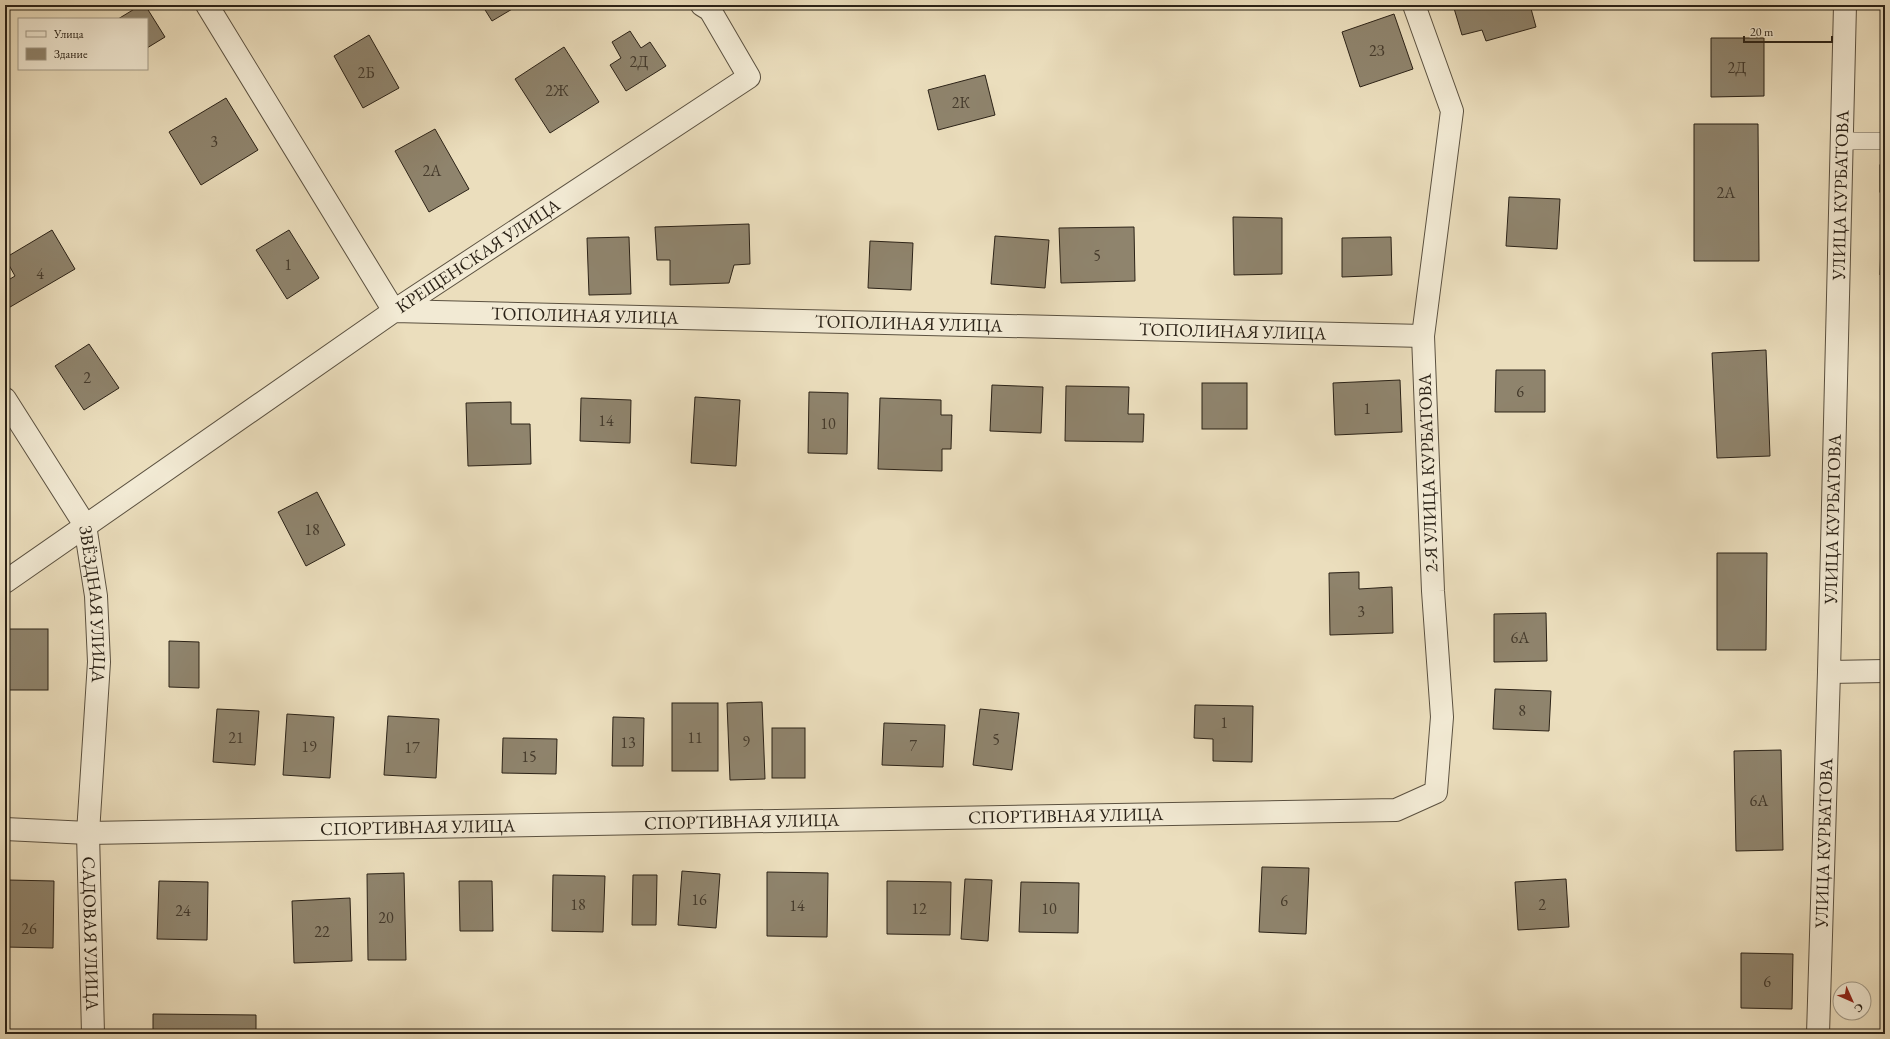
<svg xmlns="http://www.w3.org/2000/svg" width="1890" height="1039" font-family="'EB Garamond',serif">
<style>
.building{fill:#8f846d;stroke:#2b2217}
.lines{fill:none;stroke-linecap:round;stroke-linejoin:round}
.service-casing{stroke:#5b5140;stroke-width:18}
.minor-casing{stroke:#5b5140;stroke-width:24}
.service{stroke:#f2ead4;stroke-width:17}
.minor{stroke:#f2ead4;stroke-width:22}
.labels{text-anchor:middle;stroke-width:3.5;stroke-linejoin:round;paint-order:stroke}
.number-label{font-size:16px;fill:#443a2c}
.street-label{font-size:18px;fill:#2b2217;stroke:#f2ead4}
</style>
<rect width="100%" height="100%" fill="#ebdebd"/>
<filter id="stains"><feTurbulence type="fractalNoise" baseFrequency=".005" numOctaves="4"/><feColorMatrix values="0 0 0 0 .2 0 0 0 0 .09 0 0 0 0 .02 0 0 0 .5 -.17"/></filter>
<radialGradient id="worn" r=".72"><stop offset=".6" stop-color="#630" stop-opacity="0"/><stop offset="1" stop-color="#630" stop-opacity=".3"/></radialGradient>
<g class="building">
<polygon points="141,5 145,5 165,37 147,48 147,19 118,19"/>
<polygon points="482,5 519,5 492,21"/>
<polygon points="1453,5 1530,5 1536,27 1486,41 1482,30 1462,35"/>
<polygon points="1394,14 1413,69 1360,87 1342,32"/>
<polygon points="630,31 641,48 650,42 666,66 626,91 610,65 621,58 612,42"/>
<polygon points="369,35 399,88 363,108 334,56"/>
<polygon points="1711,38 1764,38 1764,96 1711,97"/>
<polygon points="564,47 599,102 550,133 515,79"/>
<polygon points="985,75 995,115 938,130 928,90"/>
<polygon points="226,98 258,150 201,185 169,132"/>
<polygon points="1694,124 1758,124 1759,261 1694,261"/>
<polygon points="435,129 469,189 429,212 395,151"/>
<rect x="1880" y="165" width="5" height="27"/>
<polygon points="1509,197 1560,199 1557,249 1506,246"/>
<polygon points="1233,217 1282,218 1282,274 1234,275"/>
<polygon points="749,224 750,264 734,265 729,283 670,285 670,260 657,260 655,227"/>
<polygon points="1134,227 1135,281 1061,283 1059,228"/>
<polygon points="52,230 75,269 5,310 5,282 15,276 5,258"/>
<polygon points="289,230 319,278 287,299 256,250"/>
<polygon points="995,236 1049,240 1045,288 991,284"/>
<polygon points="629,237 631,294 589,295 587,238"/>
<polygon points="1391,237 1392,275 1342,277 1342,238"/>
<polygon points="870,241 913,243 911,290 868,288"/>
<polygon points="1881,242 1885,242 1885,275 1880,275"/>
<polygon points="89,344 119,388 84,410 55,366"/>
<polygon points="1883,347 1885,347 1885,379 1882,379"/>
<polygon points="1766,350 1770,456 1717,458 1712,353"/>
<polygon points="1496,370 1545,370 1545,412 1495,412"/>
<polygon points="1400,380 1402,432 1335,435 1333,383"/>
<rect x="1202" y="383" width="45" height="46"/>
<polygon points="992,385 1043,387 1041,433 990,431"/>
<polygon points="1066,386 1129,387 1128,414 1144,414 1143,442 1065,441"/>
<polygon points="809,392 848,393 847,454 808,453"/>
<polygon points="695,397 740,400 736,466 691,463"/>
<polygon points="581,398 631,400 630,443 580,441"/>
<polygon points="880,398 941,400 941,415 952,415 951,449 942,449 942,471 878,469"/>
<polygon points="511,402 511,424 530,424 531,464 468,466 466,403"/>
<polygon points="1885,432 1885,465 1884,465 1881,433"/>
<polygon points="317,492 345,545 306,566 278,512"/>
<polygon points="1717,553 1767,553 1766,650 1717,650"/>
<polygon points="1359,572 1359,589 1392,587 1393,633 1330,635 1329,573"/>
<polygon points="1546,613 1547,661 1494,662 1494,614"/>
<rect x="5" y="629" width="43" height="61"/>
<polygon points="169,641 199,642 199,688 169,687"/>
<polygon points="1495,689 1551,691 1549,731 1493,729"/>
<polygon points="762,702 765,779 730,780 727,703"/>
<rect x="672" y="703" width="46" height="68"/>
<polygon points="1195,705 1253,706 1252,762 1213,761 1213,739 1194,738"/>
<polygon points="217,709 259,711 255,765 213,762"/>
<polygon points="980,709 1019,713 1012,770 973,765"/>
<polygon points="287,714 334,717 330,778 283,775"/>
<polygon points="388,716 439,719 436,778 384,775"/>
<polygon points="613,717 644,718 643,766 612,766"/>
<polygon points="884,723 945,725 943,767 882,765"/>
<rect x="772" y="728" width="33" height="50"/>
<polygon points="503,738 557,739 556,774 502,773"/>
<polygon points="1781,750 1783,850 1736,851 1734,751"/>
<polygon points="1262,867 1309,868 1306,934 1259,932"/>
<polygon points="682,871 720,874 716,928 678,925"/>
<polygon points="767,872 828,873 827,937 767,936"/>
<polygon points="404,873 406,960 368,960 367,874"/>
<polygon points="553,875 605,876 603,932 552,931"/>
<polygon points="633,875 657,875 656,925 632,925"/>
<polygon points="965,879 992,880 988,941 961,939"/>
<polygon points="1566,879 1569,927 1518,930 1515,882"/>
<polygon points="8,880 54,881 53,948 5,947 5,908 8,908"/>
<polygon points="159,881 208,882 207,940 157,939"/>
<polygon points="459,881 492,881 493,931 460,931"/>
<polygon points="887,881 951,882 950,935 887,934"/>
<polygon points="1021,882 1079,883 1078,933 1019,932"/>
<polygon points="350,898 352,961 294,963 292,901"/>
<polygon points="1741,953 1793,954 1792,1009 1741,1008"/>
<polygon points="153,1014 256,1015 256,1034 153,1034"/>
</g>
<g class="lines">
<defs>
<polyline id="service" points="1842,141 1885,141"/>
<g id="minor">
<path id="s1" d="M 207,5 L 394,311 L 749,77 L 710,10 L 702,5"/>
<path id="s2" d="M 5,399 L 85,525 L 96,596 L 99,662 L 88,833 L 93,1034"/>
<path id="s3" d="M 5,582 L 394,311 L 1423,336"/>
<polyline points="1829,672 1885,671"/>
<path id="s4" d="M 5,829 L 88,833 L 1396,810 L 1436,792 L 1442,717 L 1433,591 L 1423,336 L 1452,111 L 1414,5"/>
<path id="s5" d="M 1818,1034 L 1829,672 L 1845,5"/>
</g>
</defs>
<use href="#service" class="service-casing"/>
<use href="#minor" class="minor-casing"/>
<use href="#service" class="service"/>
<use href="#minor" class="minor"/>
</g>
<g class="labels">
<g class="number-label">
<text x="1377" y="56">2З</text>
<text x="639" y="67">2Д</text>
<text x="1737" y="73">2Д</text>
<text x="366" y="78">2Б</text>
<text x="557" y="96">2Ж</text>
<text x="961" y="108">2К</text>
<text x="214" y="147">3</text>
<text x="432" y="176">2А</text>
<text x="1726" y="198">2А</text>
<text x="1097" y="261">5</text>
<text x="288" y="270">1</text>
<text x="40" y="279">4</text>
<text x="87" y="383">2</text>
<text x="1520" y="397">6</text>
<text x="1367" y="414">1</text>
<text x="606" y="426">14</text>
<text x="828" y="429">10</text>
<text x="312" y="535">18</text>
<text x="1361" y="617">3</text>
<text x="1520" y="643">6А</text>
<text x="1522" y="716">8</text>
<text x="1224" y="728">1</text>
<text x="236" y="743">21</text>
<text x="695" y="743">11</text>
<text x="996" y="745">5</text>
<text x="746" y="747">9</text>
<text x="628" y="748">13</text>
<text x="913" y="751">7</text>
<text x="309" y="752">19</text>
<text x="412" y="753">17</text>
<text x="529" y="762">15</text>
<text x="1759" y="806">6А</text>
<text x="699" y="905">16</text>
<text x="1284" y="906">6</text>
<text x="578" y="910">18</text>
<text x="1542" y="910">2</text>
<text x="797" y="911">14</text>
<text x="919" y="914">12</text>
<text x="1049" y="914">10</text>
<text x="183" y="916">24</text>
<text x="386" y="923">20</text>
<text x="29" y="934">26</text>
<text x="322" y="937">22</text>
<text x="1767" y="987">6</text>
</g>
<g class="street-label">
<text dy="6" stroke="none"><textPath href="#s5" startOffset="839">УЛИЦА КУРБАТОВА</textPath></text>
<text dy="6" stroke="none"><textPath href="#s1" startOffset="459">КРЕЩЕНСКАЯ УЛИЦА</textPath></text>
<text dy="6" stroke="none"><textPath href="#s3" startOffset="665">ТОПОЛИНАЯ УЛИЦА</textPath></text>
<text dy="6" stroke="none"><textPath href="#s3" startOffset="989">ТОПОЛИНАЯ УЛИЦА</textPath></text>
<text dy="6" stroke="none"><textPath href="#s3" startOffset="1313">ТОПОЛИНАЯ УЛИЦА</textPath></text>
<text transform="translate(1428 473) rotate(-92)" y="6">2-Я УЛИЦА КУРБАТОВА</text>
<text dy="6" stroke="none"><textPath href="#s5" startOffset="515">УЛИЦА КУРБАТОВА</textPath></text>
<text dy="6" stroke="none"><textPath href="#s2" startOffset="229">ЗВЁЗДНАЯ УЛИЦА</textPath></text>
<text dy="6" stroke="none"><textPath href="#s4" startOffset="1061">СПОРТИВНАЯ УЛИЦА</textPath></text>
<text dy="6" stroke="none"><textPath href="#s4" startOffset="737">СПОРТИВНАЯ УЛИЦА</textPath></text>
<text dy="6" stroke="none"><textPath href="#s4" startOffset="413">СПОРТИВНАЯ УЛИЦА</textPath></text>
<text dy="6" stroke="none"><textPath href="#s5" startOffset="191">УЛИЦА КУРБАТОВА</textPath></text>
<text dy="6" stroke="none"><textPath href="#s2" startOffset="559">САДОВАЯ УЛИЦА</textPath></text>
</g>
</g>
<rect width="1890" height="1039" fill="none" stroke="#ebdebd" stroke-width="20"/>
<rect x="6" y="6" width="1878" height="1027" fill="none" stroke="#2b2217" stroke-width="2"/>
<rect x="10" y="10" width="1870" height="1019" fill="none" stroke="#2b2217"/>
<rect x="18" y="18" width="130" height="52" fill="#f2ead4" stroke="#a29a88"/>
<rect x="26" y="31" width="20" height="6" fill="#f2ead4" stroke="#a29a88"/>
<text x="54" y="38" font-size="12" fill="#2b2217">Улица</text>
<rect x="26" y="48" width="20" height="12" fill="#8f846d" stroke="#a29a88"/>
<text x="54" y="58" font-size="12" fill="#2b2217">Здание</text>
<g transform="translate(1852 1001) rotate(135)"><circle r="19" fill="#f2ead4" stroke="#a29a88"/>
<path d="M0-3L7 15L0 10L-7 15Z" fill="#8f2418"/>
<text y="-6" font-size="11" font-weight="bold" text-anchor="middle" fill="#2b2217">С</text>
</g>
<path d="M1744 36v6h88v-6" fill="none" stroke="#2b2217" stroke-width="2"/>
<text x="1750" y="36" font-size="12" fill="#2b2217" stroke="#f2ead4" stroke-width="3" paint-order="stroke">20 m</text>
<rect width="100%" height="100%" filter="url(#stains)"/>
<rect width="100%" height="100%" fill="url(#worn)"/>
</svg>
